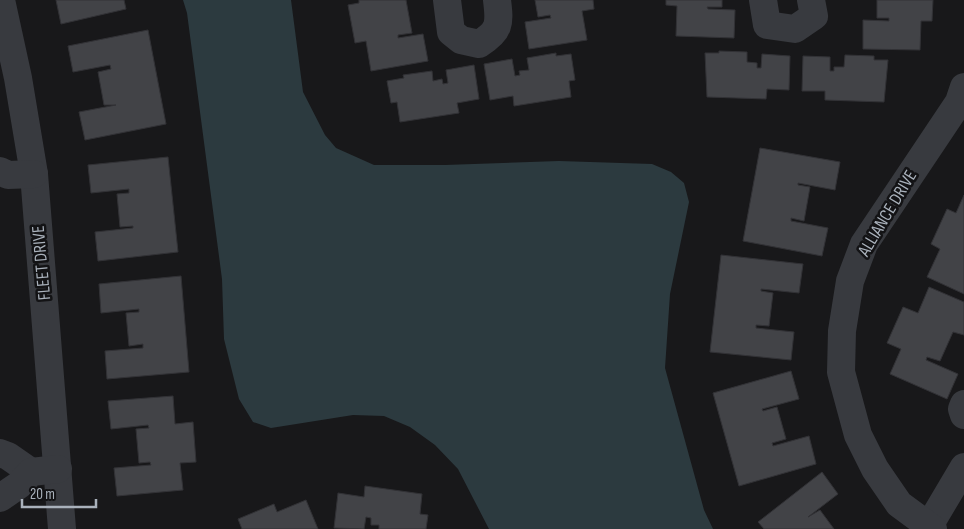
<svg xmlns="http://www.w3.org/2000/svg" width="964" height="529" font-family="'Sofia Sans Condensed',sans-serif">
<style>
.water{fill:#2c3a3f}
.building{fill:#424347;stroke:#323236}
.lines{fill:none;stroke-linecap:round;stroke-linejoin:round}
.minor{stroke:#383a3f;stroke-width:28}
.labels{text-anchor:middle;stroke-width:5;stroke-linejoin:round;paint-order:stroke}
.street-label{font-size:18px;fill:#a9b1bb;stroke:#131315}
</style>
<rect width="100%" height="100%" fill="#18181a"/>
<polygon class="water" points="183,0 291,0 303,92 325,135 336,148 374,165 445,165 559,161 652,164 671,172 684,183 689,202 670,294 665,368 704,510 713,529 489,529 458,469 435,445 410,427 384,416 353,415 271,428 253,422 239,399 224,339 222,279 187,13"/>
<g class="building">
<polygon points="56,0 124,0 126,9 61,24"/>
<polygon points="359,0 406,0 412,33 398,35 398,38 423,34 428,61 371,71 366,41 355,43 348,5 359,3"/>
<polygon points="535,0 593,0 594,9 582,11 587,40 529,49 525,22 551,18 550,15 538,17"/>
<polygon points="666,0 722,0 722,7 707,7 708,9 735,10 734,38 676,36 677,6 666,5"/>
<polygon points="877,0 933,0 932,21 921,21 920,50 863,49 863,20 889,21 889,18 877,18"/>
<polygon points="148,30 166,124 85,140 79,112 116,105 104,105 98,72 111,69 110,65 73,72 68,46"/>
<polygon points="719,51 747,52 747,62 757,63 757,68 761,68 762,54 790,56 789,90 767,89 766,99 707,97 705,53 719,53"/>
<polygon points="556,53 556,56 571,54 575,80 569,81 571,97 514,106 513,96 490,100 484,64 512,59 515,76 520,75 519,71 529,70 527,58"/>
<polygon points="845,55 874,56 874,60 888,60 884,102 825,100 825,91 802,91 803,56 830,57 830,71 834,71 834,67 844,67"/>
<polygon points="474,65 479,99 457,103 459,113 400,122 397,102 391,103 387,81 404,78 403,75 432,71 433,81 442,79 443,84 448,83 446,70"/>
<polygon points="760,148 840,162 835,190 798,183 798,185 810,187 804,221 791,218 791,221 828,228 822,256 743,241"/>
<polygon points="168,157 178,252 98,261 95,232 133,228 133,226 120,227 117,194 129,193 129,189 91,193 88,165"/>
<polygon points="964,195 964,294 927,277 940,249 931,244 947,209 956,213"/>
<polygon points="721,255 803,264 799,293 761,289 761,291 773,293 769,326 756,325 756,328 794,332 791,360 710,352"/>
<polygon points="181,276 189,372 107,379 105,351 143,348 143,344 129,346 126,313 139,312 139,309 101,313 99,284"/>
<polygon points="929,287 964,302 964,335 953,332 940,361 927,357 926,360 958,374 947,399 890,374 901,349 887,343 903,307 918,313"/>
<polygon points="791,371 799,399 762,409 763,411 777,407 786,439 772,443 773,446 809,436 816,464 739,486 713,393"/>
<polygon points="173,396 175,424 193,422 196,462 180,463 183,490 117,496 114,468 151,465 150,462 139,463 136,429 149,428 148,425 111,429 108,401"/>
<polygon points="822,472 838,494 808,517 820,510 834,529 764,529 758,522"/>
<polygon points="365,486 422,494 420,514 428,515 426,529 379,529 379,525 371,525 371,518 366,517 364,529 334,528 338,493 364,497"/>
<polygon points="306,500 318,529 242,529 238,519 274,504 277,512"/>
</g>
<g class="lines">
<g class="minor">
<polyline points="1,0 18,78 34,174 62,529"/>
<path d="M 447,0 L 451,32 L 461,40 L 479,44 C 500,31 500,24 497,0"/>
<polyline points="763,0 767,25 795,29 814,16 811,0"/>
<polyline points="0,171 8,175 34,174"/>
<polyline points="964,404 962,409 964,415"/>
<polyline points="0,453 8,456 31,472"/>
<polyline points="0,498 19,485 31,472 58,469"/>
<polyline points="929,526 964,467"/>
<polyline points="933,529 899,504 875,469 858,435 841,372 842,331 850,281 864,244 959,102 964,87"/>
</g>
</g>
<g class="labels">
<g class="street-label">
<text transform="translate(887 213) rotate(-59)" y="6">ALLIANCE DRIVE</text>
<text transform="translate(41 263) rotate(-95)" y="6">FLEET DRIVE</text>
</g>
</g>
<path d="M22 499v8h74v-8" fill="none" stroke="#a9b1bb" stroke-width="2.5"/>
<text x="30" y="499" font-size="15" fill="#a9b1bb" stroke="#131315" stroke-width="4" paint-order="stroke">20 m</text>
</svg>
